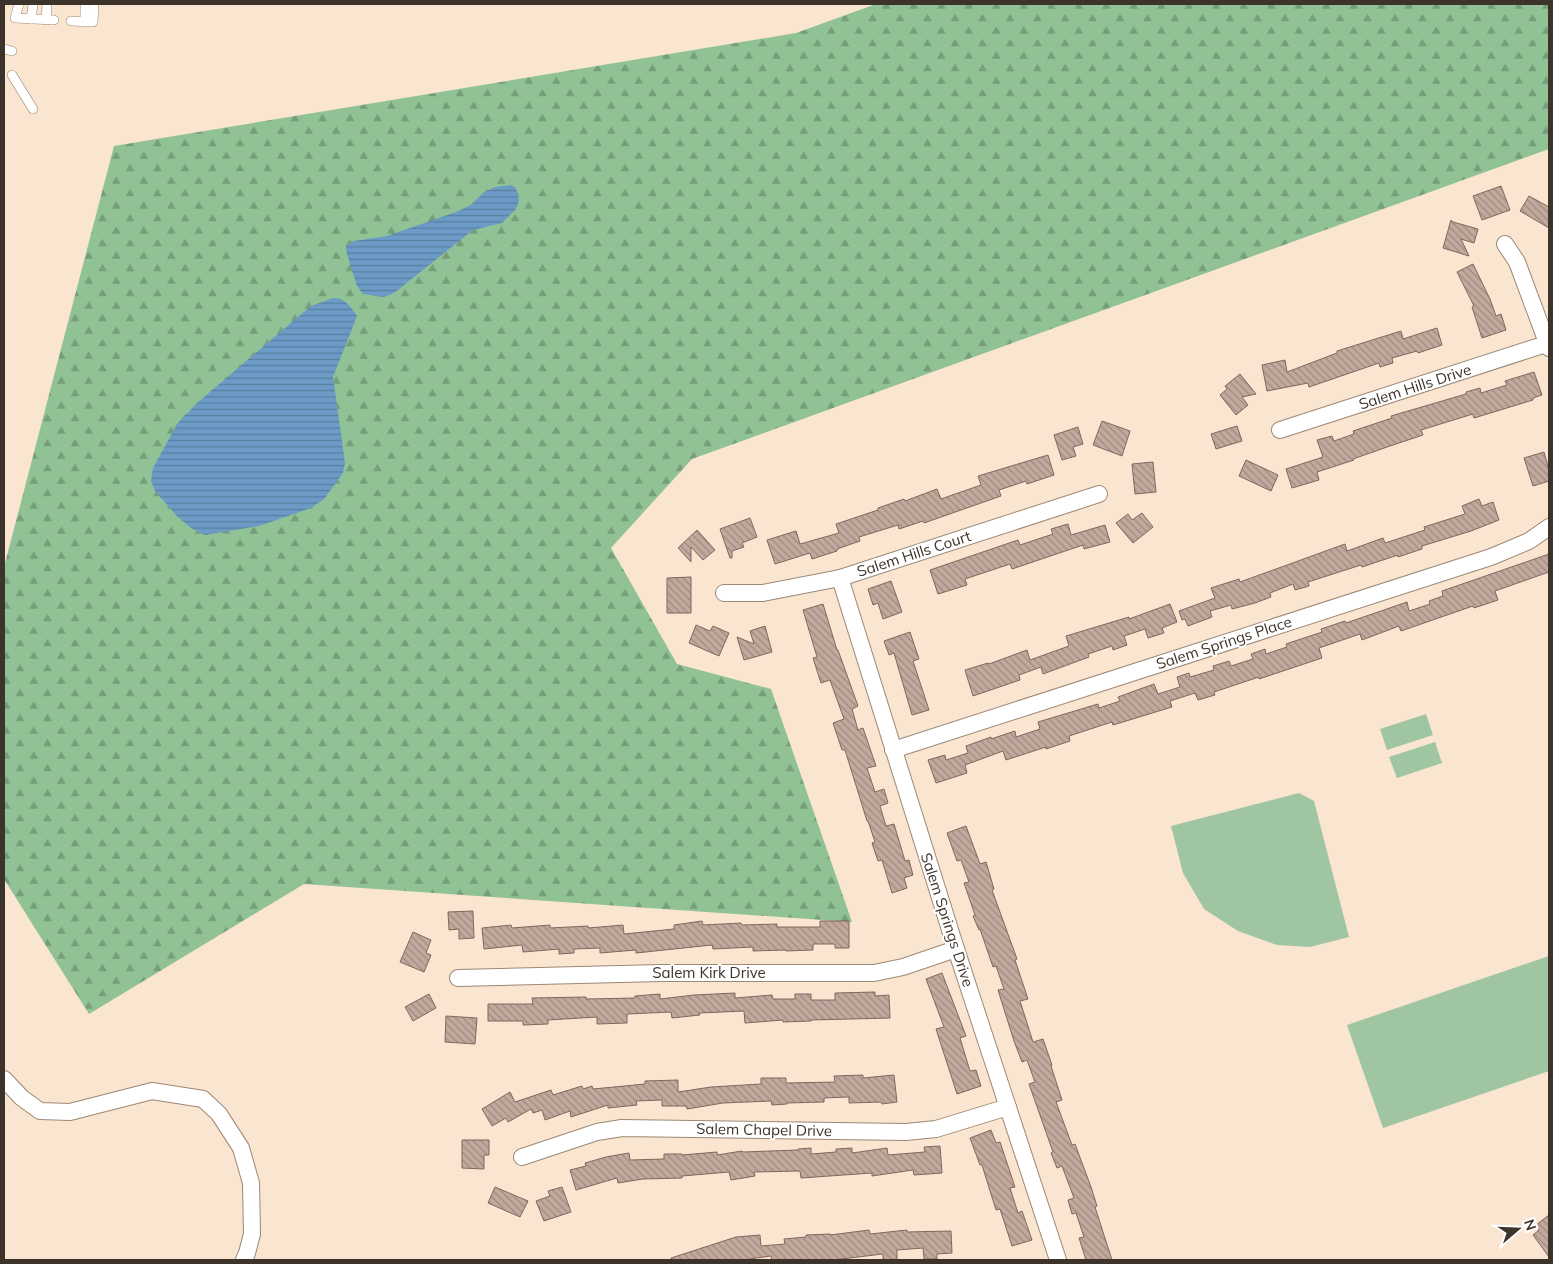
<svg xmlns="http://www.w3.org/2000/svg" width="1553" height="1264" font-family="Mulish,sans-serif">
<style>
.green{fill:#9fc5a2}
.forest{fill:url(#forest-firs)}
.water{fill:url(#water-rules)}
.building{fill:url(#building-back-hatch);stroke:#80675d}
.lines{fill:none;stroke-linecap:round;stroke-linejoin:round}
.service-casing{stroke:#9b8875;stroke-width:10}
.minor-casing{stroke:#9b8875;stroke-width:18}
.service{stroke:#fff;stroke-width:9}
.minor{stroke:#fff;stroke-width:16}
.labels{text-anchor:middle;stroke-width:4;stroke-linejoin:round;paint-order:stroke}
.street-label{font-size:15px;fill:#3c332b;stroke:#fff}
</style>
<defs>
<pattern id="forest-firs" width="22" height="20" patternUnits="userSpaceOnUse" patternTransform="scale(1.25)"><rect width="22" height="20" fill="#90c295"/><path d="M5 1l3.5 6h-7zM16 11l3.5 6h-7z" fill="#779e7a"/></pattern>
<pattern id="water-rules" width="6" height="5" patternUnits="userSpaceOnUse" patternTransform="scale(1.25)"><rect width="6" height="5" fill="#6b9bc6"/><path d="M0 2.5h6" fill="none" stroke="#597fa1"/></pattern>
<pattern id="building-back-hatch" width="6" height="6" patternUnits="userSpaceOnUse" patternTransform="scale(1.25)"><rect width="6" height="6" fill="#c3a89d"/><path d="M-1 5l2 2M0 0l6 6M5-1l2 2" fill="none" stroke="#a08980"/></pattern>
</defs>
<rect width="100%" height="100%" fill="#fae5d0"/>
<g class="green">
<polygon points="1426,714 1433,735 1387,750 1380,729"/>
<polygon points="1435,742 1442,763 1397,778 1389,757"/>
<polygon points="1299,793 1314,801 1349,937 1310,947 1277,945 1238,931 1204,909 1183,873 1171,826"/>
<polygon points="1549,956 1549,1071 1383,1128 1347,1025"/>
</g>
<polygon class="forest" points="876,4 1549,4 1549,149 692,459 611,548 677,664 771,689 852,922 304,884 89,1014 4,879 4,567 114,146 796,33"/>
<g class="water">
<polygon points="511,185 516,188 519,200 516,209 502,223 473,230 394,293 384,297 363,294 357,286 346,251 346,246 354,241 387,236 456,212 471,205 484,192 495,187"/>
<path d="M 333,298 C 344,297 351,307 357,316 L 333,377 L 345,463 L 343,473 L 324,499 L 311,508 L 259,526 L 205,535 L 191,528 L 177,516 L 155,491 L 151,481 L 153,468 L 177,424 L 197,403 L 311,306 Z"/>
</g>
<g class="building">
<polygon points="1501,186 1510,210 1482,220 1473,196"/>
<polygon points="1529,196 1549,207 1549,228 1520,211"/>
<polygon points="1451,220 1453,222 1478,229 1474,243 1461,239 1469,256 1443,248"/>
<polygon points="1473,264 1490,299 1496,316 1501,314 1506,330 1482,338 1472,307 1474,306 1457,272"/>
<polygon points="1437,328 1442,345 1418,353 1417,351 1392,358 1393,363 1380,367 1379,363 1309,387 1308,383 1267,391 1262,365 1285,360 1287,372 1337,353 1337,351 1401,331 1403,339"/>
<polygon points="1534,372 1542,395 1533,398 1533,400 1474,418 1473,414 1421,430 1423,435 1390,446 1353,459 1354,460 1317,472 1319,480 1292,488 1286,469 1323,457 1317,440 1332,436 1334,441 1354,434 1353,431 1392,418 1391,416 1466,394 1466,392 1480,388 1481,393 1507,385 1505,381"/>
<polygon points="1240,374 1256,394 1242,397 1248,405 1236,415 1220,395 1227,389 1225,386"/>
<polygon points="1102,421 1130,431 1122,456 1093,445"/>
<polygon points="1237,426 1242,441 1216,449 1211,434"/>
<polygon points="1078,427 1083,444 1073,447 1076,456 1062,460 1054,435"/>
<polygon points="1544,452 1549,470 1549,481 1533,486 1524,458"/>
<polygon points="1048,455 1054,475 1027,484 1026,481 999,490 1001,496 924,523 923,521 899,529 898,525 859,537 860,541 837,549 837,551 812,559 810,553 775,564 767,540 796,531 800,544 839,533 836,524 878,510 878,508 904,499 905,501 937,489 941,499 981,485 978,476"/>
<polygon points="1246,460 1278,475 1271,491 1239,476"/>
<polygon points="1153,462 1156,492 1135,494 1132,464"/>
<polygon points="1479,499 1482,506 1493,502 1499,520 1471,531 1422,546 1422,549 1398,557 1398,555 1362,567 1361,565 1308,582 1309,586 1295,590 1293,584 1270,593 1271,597 1255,603 1232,609 1231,605 1210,611 1212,617 1188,626 1185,619 1182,620 1179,611 1215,598 1211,588 1239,579 1240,582 1345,544 1347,551 1383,538 1385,543 1425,530 1424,527 1465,514 1462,506"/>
<polygon points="1142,513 1153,527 1133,543 1116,523 1128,514 1132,520"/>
<polygon points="750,518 757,537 742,543 744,547 732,551 732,558 730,558 720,529"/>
<polygon points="1068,524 1071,535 1105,525 1110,542 1084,549 1083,545 1012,569 1010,564 965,579 967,585 938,594 930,570 1018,540 1020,545 1053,534 1051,529"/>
<polygon points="697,530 715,550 703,560 691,547 691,562 678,548"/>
<polygon points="1549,554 1549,572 1495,591 1498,600 1474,608 1473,606 1401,631 1399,626 1362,640 1360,634 1319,648 1322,658 1259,679 1259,677 1214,692 1215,695 1198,700 1195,693 1170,701 1172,707 1113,725 1112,722 1069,736 1070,741 1046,749 1046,747 1006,760 1003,751 965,765 967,773 936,783 928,760 945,755 946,760 968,753 966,746 991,737 991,739 1015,731 1016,737 1040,729 1038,722 1098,704 1099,708 1120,701 1118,697 1154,684 1158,694 1180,687 1177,677 1189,673 1190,677 1214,670 1213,666 1229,661 1231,666 1253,659 1251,654 1265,649 1266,654 1287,647 1286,644 1322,632 1321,629 1345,621 1346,623 1407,602 1409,611 1430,604 1429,601 1443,596 1442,591"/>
<polygon points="691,577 691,613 667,613 667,578"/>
<polygon points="891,581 902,612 883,619 878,603 873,605 868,589"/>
<polygon points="823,604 837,650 838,650 858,706 852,709 858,730 863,728 876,766 867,768 875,792 884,789 888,803 880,806 886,826 894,824 905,861 909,860 913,875 904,878 907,888 892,893 882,860 878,861 872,843 875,842 868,821 867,821 845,750 842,750 833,723 844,719 830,680 821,683 813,658 817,657 803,610"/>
<polygon points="1170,604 1177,622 1162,628 1164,633 1148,638 1145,629 1124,636 1127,645 1113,650 1112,646 1088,654 1089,657 1043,674 1041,667 1019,675 1020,680 973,696 965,670 988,663 989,664 1027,650 1030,660 1069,646 1066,636 1129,617 1129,619"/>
<polygon points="696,625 710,631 713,626 729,633 719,656 689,643"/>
<polygon points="765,626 772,652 744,660 737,637 754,644 750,631"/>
<polygon points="910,632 919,659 913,661 929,710 912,715 894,653 889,655 884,641"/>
<polygon points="966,826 980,864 986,862 994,889 992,890 1017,959 1015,960 1028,999 1020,1001 1033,1042 1043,1039 1052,1065 1051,1066 1062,1100 1056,1102 1072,1145 1075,1144 1091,1187 1097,1206 1095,1207 1112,1260 1086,1260 1079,1238 1084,1237 1076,1213 1072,1214 1068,1200 1074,1198 1062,1166 1057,1168 1051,1153 1053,1152 1029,1084 1035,1082 1027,1060 1022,1062 1014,1041 998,990 1004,989 996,966 993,967 980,929 979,930 973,916 975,915 964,883 969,882 961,860 957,861 947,833"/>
<polygon points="473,911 474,938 459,939 459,929 449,930 448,912"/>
<polygon points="702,921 703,925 741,923 742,925 777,924 777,927 820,927 820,921 849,921 849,948 835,948 835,944 813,944 813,950 786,951 786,950 753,951 753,947 713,949 712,945 636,953 636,950 600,953 600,948 574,949 574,953 559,954 559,949 523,952 522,945 484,949 482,928 511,925 512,928 550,925 550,928 588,926 588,928 623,925 624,934 674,929 674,925"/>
<polygon points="413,932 431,940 426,953 431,955 424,972 400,962"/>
<polygon points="942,973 966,1036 960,1038 970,1071 976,1070 981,1086 957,1094 936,1029 944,1027 926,979"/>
<polygon points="875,992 875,996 889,995 890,1018 811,1020 811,1021 783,1022 783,1020 745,1023 744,1011 699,1013 700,1015 672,1018 671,1012 627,1014 627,1023 597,1024 597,1017 548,1020 548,1024 523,1025 523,1021 488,1021 488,1004 533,1004 532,998 586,997 586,999 635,998 635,996 660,994 660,999 694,995 735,993 735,998 772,995 773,999 795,999 795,994 811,994 811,1000 835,1000 835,993"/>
<polygon points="429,994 436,1008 413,1021 405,1007"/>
<polygon points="446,1016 477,1018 475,1044 445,1042"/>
<polygon points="863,1075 863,1078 894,1075 897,1102 882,1104 881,1102 849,1103 849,1097 824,1098 824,1102 787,1103 787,1104 772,1105 771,1101 723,1103 687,1109 686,1106 662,1106 662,1100 636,1101 637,1105 608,1108 608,1105 571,1117 570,1111 545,1120 542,1110 533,1113 531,1109 508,1122 506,1118 492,1126 482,1109 510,1092 515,1102 551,1090 553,1095 582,1086 583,1089 592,1086 593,1089 645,1084 645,1081 678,1080 678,1092 711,1087 761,1084 761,1078 786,1078 786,1083 835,1082 834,1076"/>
<polygon points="991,1130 996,1143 1000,1142 1015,1187 1010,1188 1018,1213 1022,1211 1032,1240 1012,1246 1000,1209 996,1210 982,1165 980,1165 970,1138"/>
<polygon points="462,1140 489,1140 489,1155 484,1155 484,1169 462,1168"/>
<polygon points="940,1146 942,1173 914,1175 913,1170 872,1176 872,1173 801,1178 800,1171 754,1172 755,1176 731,1180 729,1172 682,1176 682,1178 643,1179 618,1183 617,1178 576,1190 570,1170 586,1166 585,1163 606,1157 629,1153 630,1160 664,1159 664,1154 682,1154 682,1155 717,1152 717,1155 742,1151 743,1152 798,1150 798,1149 811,1148 811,1154 836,1152 836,1149 852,1148 852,1153 887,1148 888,1155 925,1152 924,1147"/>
<polygon points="495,1187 528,1201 520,1217 488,1203"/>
<polygon points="562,1187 571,1212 544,1221 536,1201 550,1196 548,1191"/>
<polygon points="1549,1215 1549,1257 1533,1235 1539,1230 1536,1225"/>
<polygon points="869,1230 870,1234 907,1230 907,1232 951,1231 952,1253 937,1254 937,1259 924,1259 923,1248 897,1250 897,1259 887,1260 883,1260 883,1254 833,1260 772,1260 771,1256 749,1259 749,1260 671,1260 671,1258 736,1237 760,1235 761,1246 785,1244 784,1239 806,1237 806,1235 830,1234 830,1235"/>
</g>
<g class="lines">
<defs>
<g id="service">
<polyline points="19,4 15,18 54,20"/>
<polyline points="31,19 33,4"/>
<polyline points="46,20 47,4"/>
<polyline points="71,21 93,22 94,4"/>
<polyline points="85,22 85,6"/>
<polyline points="4,49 12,51"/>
<polyline points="12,75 33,109"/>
</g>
<g id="minor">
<polyline points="1505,244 1517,262 1549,348"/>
<polyline points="1280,430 1549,343"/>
<polyline points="840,578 956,949 1058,1260"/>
<polyline points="724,593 763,593 840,578 1099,494"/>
<polyline points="893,750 1491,557 1529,541 1549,527"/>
<polyline points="458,978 661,973 874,973 903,967 956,949"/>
<polyline points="4,1079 22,1098 40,1111 70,1112 152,1091 203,1099 219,1114 241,1148 251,1183 252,1234 247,1253 244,1260"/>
<polyline points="522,1157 597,1132 622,1128 906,1132 936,1129 1008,1107"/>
</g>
</defs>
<use href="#service" class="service-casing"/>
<use href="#minor" class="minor-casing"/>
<use href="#service" class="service"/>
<use href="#minor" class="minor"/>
</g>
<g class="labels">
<g class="street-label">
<text transform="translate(1415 387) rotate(-18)" y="5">Salem Hills Drive</text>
<text transform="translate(914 554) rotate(-18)" y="5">Salem Hills Court</text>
<text transform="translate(1224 643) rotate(-18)" y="5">Salem Springs Place</text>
<text transform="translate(947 920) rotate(72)" y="5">Salem Springs Drive</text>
<text x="709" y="978">Salem Kirk Drive</text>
<text transform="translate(764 1130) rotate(1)" y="5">Salem Chapel Drive</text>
</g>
</g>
<rect width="1553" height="1264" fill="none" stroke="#3c332b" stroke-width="10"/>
<g transform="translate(1518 1229) rotate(71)" stroke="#ffffff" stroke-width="4" paint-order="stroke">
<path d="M0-4L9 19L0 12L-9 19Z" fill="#3c332b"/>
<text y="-8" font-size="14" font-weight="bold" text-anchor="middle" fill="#3c332b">N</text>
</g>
</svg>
